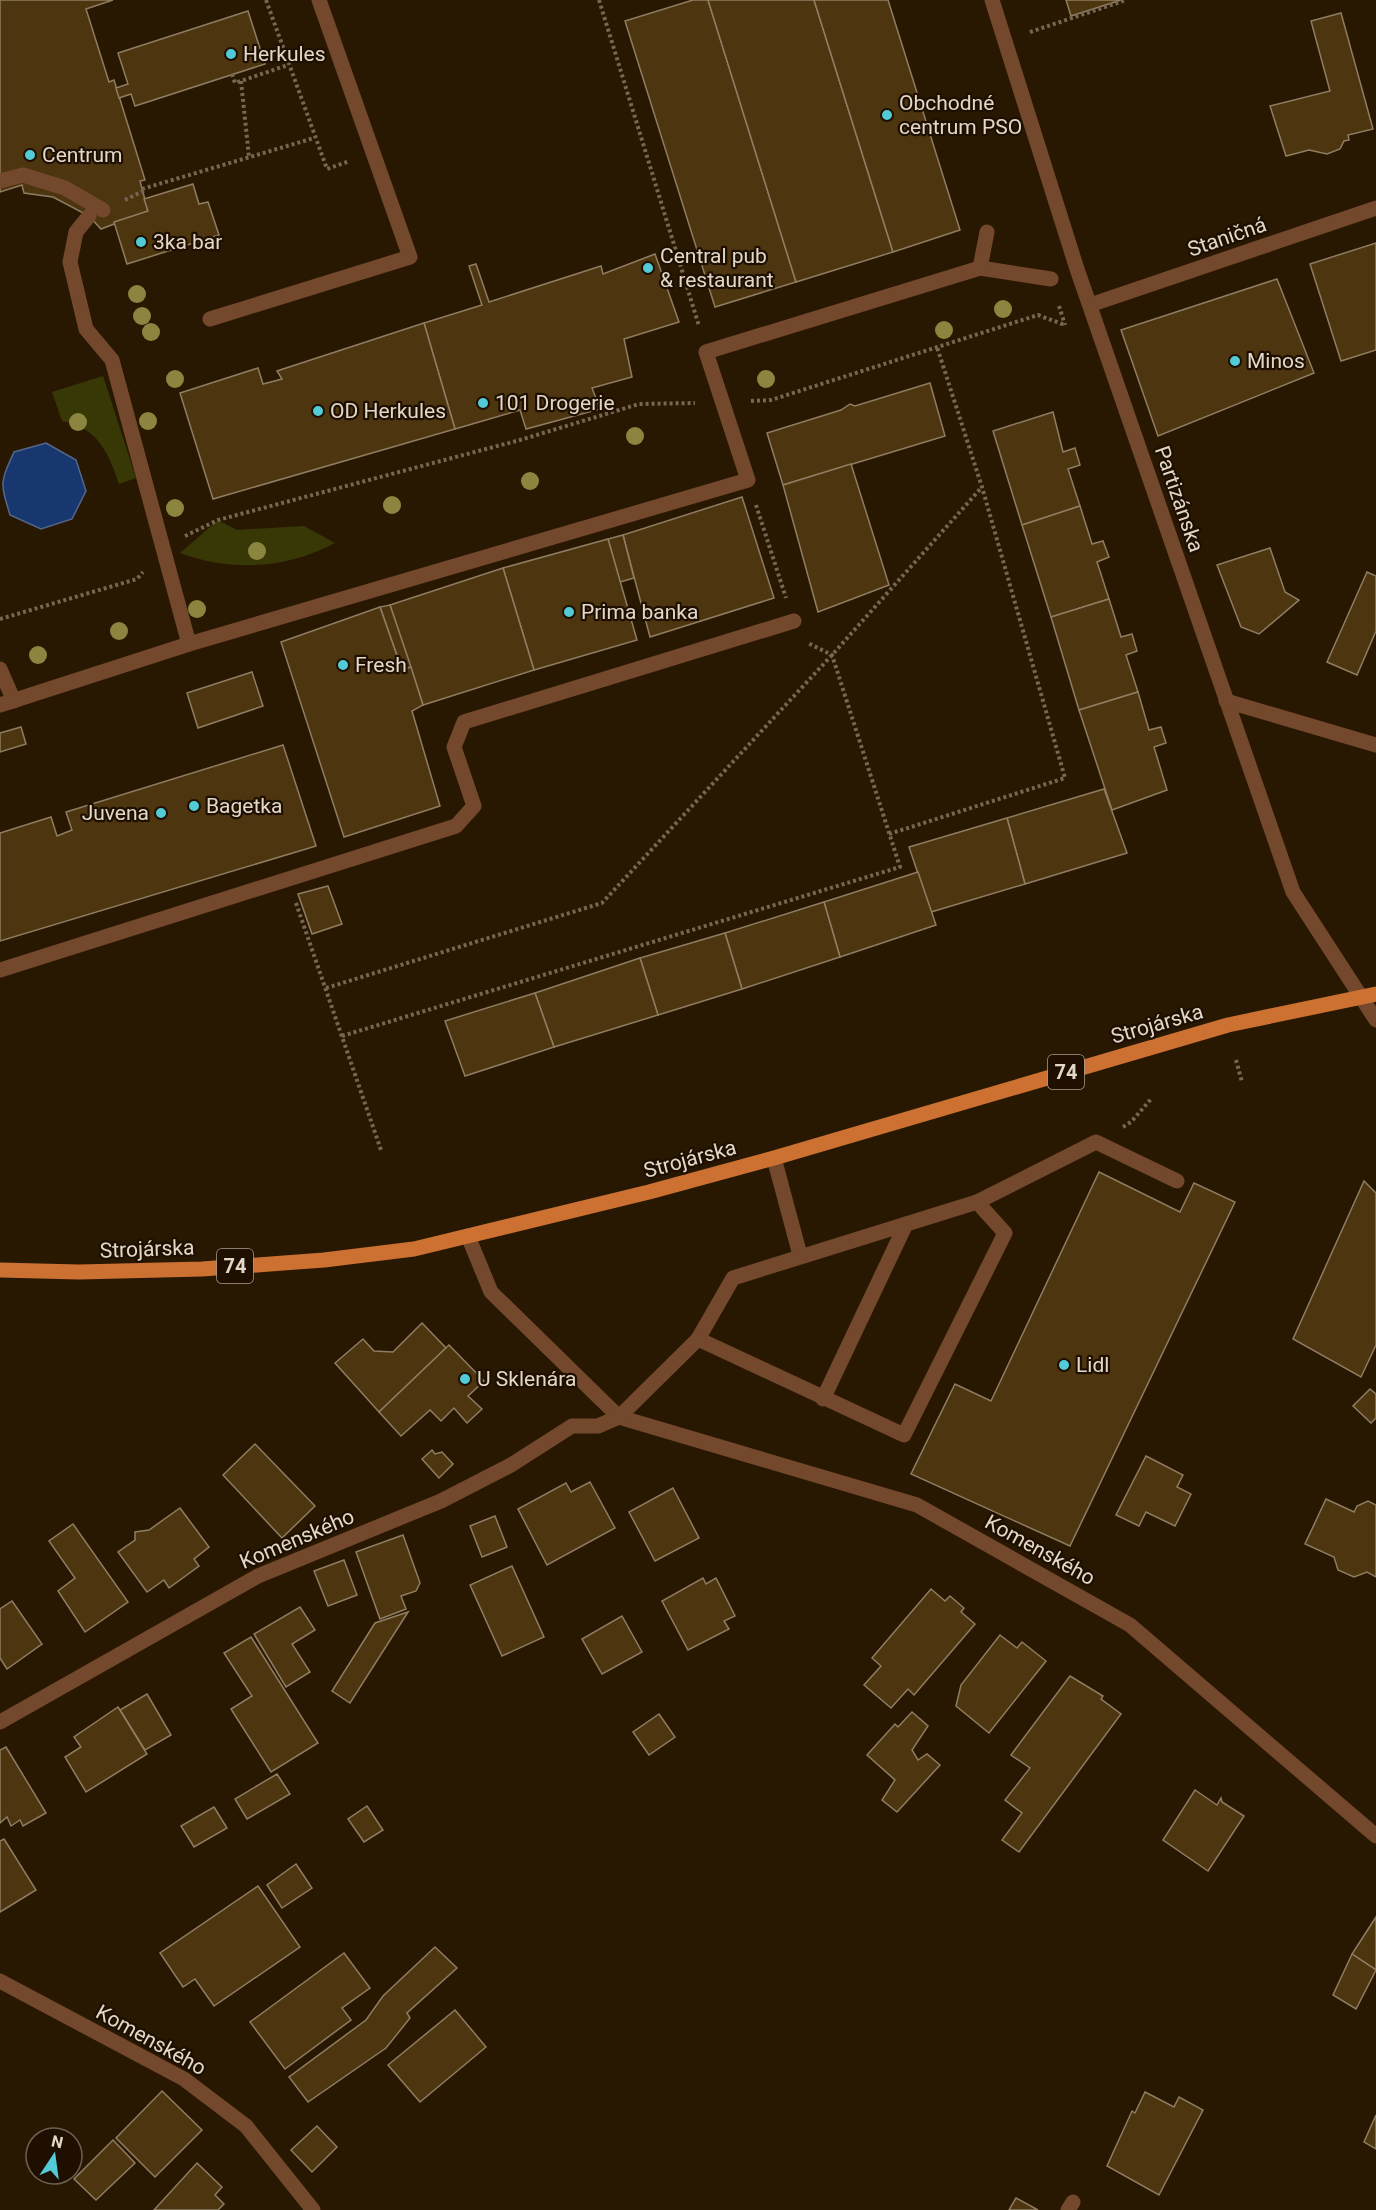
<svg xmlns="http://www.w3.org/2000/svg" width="1376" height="2210" font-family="Roboto,sans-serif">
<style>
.green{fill:#383807}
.water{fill:#17376e;stroke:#54678a;stroke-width:1.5}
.building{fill:#4c350f;stroke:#8f7d62;stroke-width:1.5}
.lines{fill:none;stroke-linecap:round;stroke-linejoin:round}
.path{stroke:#756754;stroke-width:4;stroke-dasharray:3 3;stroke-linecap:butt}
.minor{stroke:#74482c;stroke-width:15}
.major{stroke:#cc7131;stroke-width:15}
.tree{fill:#8b8540}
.poi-dot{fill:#52cbd7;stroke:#1e0f00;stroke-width:2}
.labels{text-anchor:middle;stroke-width:4.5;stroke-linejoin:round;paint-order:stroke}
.shield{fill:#1e0f00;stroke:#a79c8d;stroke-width:1.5}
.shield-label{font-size:20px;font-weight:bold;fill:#e2d8ca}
.poi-label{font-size:21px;fill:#e2d8ca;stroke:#1e0f00;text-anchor:start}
.street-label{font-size:21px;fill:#e2d8ca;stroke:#1e0f00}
</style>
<rect width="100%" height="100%" fill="#281802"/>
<g class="green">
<path d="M 103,376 L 136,478 L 119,484 C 109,453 97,427 62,421 L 52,392 Z"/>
<path d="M 218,520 L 237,530 L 304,526 L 335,543 C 287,569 231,572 180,553 Z"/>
</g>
<path class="water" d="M 46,443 L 76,460 L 86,491 L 72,519 L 41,529 L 10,515 C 0,482 0,483 14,452 Z"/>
<g class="building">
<polygon points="0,0 113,0 86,9 109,82 114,80 145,180 140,181 148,211 101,229 89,216 53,197 24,193 22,185 0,192"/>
<polygon points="693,0 708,0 796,282 715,307 625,21"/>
<polygon points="708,0 814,0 893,252 796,282"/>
<polygon points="814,0 888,0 960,230 893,252"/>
<polygon points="1066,0 1121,0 1071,16"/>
<polygon points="248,11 265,64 135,106 131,94 119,98 116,88 128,84 118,53"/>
<polygon points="1341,13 1373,129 1348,135 1349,140 1344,141 1340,149 1327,154 1309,150 1286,156 1270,106 1330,91 1311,21"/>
<polygon points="193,184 199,204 208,202 219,235 127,264 114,222 148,211 144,199"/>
<polygon points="1376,243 1376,350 1341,361 1310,264"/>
<polygon points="655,254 679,322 624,339 632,377 592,388 600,409 526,429 520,410 455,429 424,323 482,305 469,266 476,264 489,302 601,266 603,274"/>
<polygon points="1277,279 1314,373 1158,436 1121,330"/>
<polygon points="424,323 455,429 213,499 180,393 258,368 263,384 282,379 277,371"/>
<polygon points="930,383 945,436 783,485 767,433 841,410 850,404 855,406"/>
<polygon points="1053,412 1063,452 1075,448 1080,465 1068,469 1080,506 1022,525 993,431"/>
<polygon points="851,464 889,585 818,612 783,485"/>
<polygon points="742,497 774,598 650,637 623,535"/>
<polygon points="1080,506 1092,544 1103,541 1109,557 1097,562 1109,599 1051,617 1022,525"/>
<polygon points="623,535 634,578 620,582 608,539"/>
<polygon points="608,539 637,640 534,670 503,568"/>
<polygon points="1270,548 1285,592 1299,600 1259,634 1241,627 1217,565"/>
<polygon points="503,568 534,670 423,705 390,605"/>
<polygon points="1367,572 1376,576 1376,631 1357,675 1327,662"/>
<polygon points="1109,599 1121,637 1132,634 1137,651 1126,655 1138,692 1079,710 1051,617"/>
<polygon points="390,605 411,667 402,670 380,607"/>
<polygon points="380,607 402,670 411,667 423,705 412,711 440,806 344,837 281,642"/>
<polygon points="252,672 263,706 198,728 187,693"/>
<polygon points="1138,692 1149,730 1161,727 1166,743 1154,747 1167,790 1112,810 1079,710"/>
<polygon points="21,727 26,744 0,752 0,733"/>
<polygon points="283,745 316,846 0,941 0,833 51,817 57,836 72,830 66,812"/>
<polygon points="1104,789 1127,853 1025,884 1007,818"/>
<polygon points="1007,818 1025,884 931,912 909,847"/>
<polygon points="918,872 936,925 840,957 824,902"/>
<polygon points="328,886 342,924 312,934 298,894"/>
<polygon points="824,902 840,957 742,989 725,933"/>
<polygon points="725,933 742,989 658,1015 640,958"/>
<polygon points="640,958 658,1015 554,1047 535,993"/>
<polygon points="535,993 554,1047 465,1076 445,1021"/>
<polygon points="1099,1172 1180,1212 1194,1183 1235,1202 1070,1546 911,1474 955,1384 991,1401"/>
<polygon points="1364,1181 1376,1193 1376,1345 1361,1377 1293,1339"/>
<polygon points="422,1323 446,1348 379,1412 335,1363 363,1339 374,1351 393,1352"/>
<polygon points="449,1345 484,1381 468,1396 482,1409 467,1423 454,1408 441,1421 430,1410 401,1436 379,1412"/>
<polygon points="1370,1389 1376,1394 1376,1418 1371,1423 1353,1406"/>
<polygon points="255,1444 315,1506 282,1538 223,1475"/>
<polygon points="432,1450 435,1454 442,1452 453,1464 439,1478 422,1459"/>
<polygon points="1146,1456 1183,1475 1177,1487 1191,1494 1175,1526 1146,1512 1139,1526 1116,1515"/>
<polygon points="590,1482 615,1528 547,1565 518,1509 566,1483 571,1492"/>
<polygon points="673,1488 699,1538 655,1561 629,1512"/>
<polygon points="1326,1499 1354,1512 1357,1506 1368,1501 1376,1505 1376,1577 1367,1572 1354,1577 1338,1570 1334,1557 1305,1544"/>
<polygon points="180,1508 209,1547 194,1559 199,1566 169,1588 164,1580 147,1592 118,1552 135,1540 135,1532 149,1530"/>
<polygon points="495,1516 507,1547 482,1557 470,1526"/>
<polygon points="73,1524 128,1602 85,1632 58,1591 75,1578 49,1541"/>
<polygon points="403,1535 420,1583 416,1591 401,1596 406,1609 380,1619 356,1552"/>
<polygon points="344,1560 357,1595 328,1606 314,1571"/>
<polygon points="512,1566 544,1637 502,1656 470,1585"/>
<polygon points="703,1578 706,1584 716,1578 735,1616 724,1621 729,1629 688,1650 662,1601"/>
<polygon points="931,1589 945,1601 950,1596 964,1608 961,1612 975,1624 914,1695 908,1689 891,1708 864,1685 881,1666 872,1658"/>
<polygon points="12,1601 42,1644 7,1669 0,1658 0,1609"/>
<polygon points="300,1607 315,1630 292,1644 310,1672 286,1687 254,1634"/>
<polygon points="408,1612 350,1703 332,1691 375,1623"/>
<polygon points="622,1616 642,1652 602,1674 582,1639"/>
<polygon points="1000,1635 1017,1648 1022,1642 1046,1661 989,1733 956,1706 961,1685"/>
<polygon points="251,1637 318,1743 271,1772 231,1709 252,1696 224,1653"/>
<polygon points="1070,1676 1103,1696 1101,1699 1121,1714 1019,1852 1002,1840 1022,1813 1005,1800 1030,1768 1011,1755"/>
<polygon points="147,1694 171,1735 145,1750 120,1710"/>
<polygon points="118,1707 147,1754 86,1792 65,1757 81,1747 74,1737"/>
<polygon points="912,1712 928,1726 912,1750 918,1760 927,1754 940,1765 897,1812 882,1800 895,1780 867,1755 895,1724 898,1727"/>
<polygon points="659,1714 675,1737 649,1755 633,1732"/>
<polygon points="6,1747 46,1813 23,1826 20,1820 11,1826 7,1817 0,1823 0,1750"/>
<polygon points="277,1774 290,1794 247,1819 235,1799"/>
<polygon points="1195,1790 1217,1805 1221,1798 1222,1802 1244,1816 1208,1871 1163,1840"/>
<polygon points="367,1806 383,1830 364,1842 348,1819"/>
<polygon points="214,1807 227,1828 194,1847 181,1826"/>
<polygon points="4,1839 36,1890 0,1912 0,1841"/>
<polygon points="296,1864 312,1888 282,1908 267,1885"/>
<polygon points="258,1886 300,1947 214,2006 195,1979 183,1987 160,1953"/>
<polygon points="1376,1917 1376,1970 1352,1954"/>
<polygon points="435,1947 457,1968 407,2013 410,2018 386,2048 308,2102 289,2077 366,2020 383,1996"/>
<polygon points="344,1953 370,1988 342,2008 351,2020 285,2069 250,2022"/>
<polygon points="1352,1954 1376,1970 1356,2009 1333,1995"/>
<polygon points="455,2010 486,2047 420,2102 388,2065"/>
<polygon points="162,2091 202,2130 155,2177 116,2138"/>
<polygon points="1145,2092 1174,2107 1179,2097 1203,2110 1159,2195 1107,2166 1132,2111 1135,2113"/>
<polygon points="1376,2115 1376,2149 1364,2142"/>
<polygon points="317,2126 337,2147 312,2172 291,2150"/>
<polygon points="113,2140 135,2163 96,2200 74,2179"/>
<polygon points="197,2163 222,2187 215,2195 224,2204 218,2210 154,2210"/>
<polygon points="1016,2198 1038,2210 1009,2210"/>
</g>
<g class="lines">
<g class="path">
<polyline points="266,0 327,169 350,161"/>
<polyline points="599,0 699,326"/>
<polyline points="1030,32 1126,0"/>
<polyline points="232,74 235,83 288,65"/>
<polyline points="241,81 249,157"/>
<polyline points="142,189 314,138"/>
<polyline points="125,200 145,190"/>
<polyline points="1059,306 1065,325"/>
<polyline points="751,401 771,400 1038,315 1065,325"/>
<polyline points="756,505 786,598"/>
<polyline points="185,536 218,520 520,440 639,404 695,403"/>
<polyline points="0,619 137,579 143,572"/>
<polyline points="889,834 1065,778 982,487 937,347"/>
<polyline points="296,903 381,1150"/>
<polyline points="326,988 602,903 832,655 982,487"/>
<polyline points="342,1036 900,867 832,655 808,643"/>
<polyline points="1236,1060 1242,1082"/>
<polyline points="1123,1127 1131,1122 1151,1099"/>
</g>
<g class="minor">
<polyline points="992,0 1077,269 1293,892 1376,1020"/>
<polyline points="0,181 23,175 65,188 103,210"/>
<polyline points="89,216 76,232 70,262 86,329 112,360 189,644"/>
<polyline points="980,268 1051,279"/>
<polyline points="1090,305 1376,208"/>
<polyline points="210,319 410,257 319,0"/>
<polyline points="0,669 14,701"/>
<polyline points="1226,701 1376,745"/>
<polyline points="0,705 189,644 748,480 706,352 980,268 987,232"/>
<polyline points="0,970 456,826 474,806 454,747 464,722 794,621"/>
<polyline points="774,1158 800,1255"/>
<polygon points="977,1202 1005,1233 904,1435 698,1339 733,1278"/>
<polyline points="977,1202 1096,1142 1177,1181"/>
<polyline points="468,1236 491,1292 619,1417 917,1505 1130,1625 1376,1836"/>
<polyline points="823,1399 906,1224"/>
<polyline points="0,1722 258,1576 441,1501 511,1465 572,1426 598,1426 619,1417 698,1339"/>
<polyline points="0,1981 184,2079 246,2126 313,2210"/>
<polyline points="1068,2210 1073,2202"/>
</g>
<polyline class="major" points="0,1270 79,1272 202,1269 324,1260 414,1249 649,1192 774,1158 1228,1025 1376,994"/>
</g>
<g class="tree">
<circle cx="137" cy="294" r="9"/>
<circle cx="1003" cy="309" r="9"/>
<circle cx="142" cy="316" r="9"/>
<circle cx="944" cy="330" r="9"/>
<circle cx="151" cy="332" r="9"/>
<circle cx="175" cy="379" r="9"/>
<circle cx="766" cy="379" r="9"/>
<circle cx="148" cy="421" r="9"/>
<circle cx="78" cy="422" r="9"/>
<circle cx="635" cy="436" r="9"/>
<circle cx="530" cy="481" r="9"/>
<circle cx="392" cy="505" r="9"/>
<circle cx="175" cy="508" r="9"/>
<circle cx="257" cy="551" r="9"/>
<circle cx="197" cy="609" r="9"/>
<circle cx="119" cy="631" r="9"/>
<circle cx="38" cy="655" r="9"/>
</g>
<g class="poi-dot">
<circle cx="231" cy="54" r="6"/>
<circle cx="887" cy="115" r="6"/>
<circle cx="30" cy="155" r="6"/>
<circle cx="141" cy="242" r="6"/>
<circle cx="648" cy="268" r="6"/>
<circle cx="1235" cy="361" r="6"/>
<circle cx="483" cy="403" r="6"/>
<circle cx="318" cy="411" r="6"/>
<circle cx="569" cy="612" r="6"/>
<circle cx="343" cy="665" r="6"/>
<circle cx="194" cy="806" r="6"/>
<circle cx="161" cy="813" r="6"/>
<circle cx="1064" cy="1365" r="6"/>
<circle cx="465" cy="1379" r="6"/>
</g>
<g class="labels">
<g class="shield">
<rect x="1048" y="1055" width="36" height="34" rx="4.5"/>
<rect x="217" y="1249" width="36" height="34" rx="4.5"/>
</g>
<g class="shield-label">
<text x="1066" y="1079">74</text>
<text x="235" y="1273">74</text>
</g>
<g class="poi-label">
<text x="243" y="61">Herkules</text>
<text x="899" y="110">Obchodné<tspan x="899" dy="24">centrum PSO</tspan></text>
<text x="42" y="162">Centrum</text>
<text x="153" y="249">3ka bar</text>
<text x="660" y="263">Central pub<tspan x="660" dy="24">&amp; restaurant</tspan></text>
<text x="1247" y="368">Minos</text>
<text x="495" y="410">101 Drogerie</text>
<text x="330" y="418">OD Herkules</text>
<text x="581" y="619">Prima banka</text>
<text x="355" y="672">Fresh</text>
<text x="206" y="813">Bagetka</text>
<text x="149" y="820" text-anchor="end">Juvena</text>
<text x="1076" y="1372">Lidl</text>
<text x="477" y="1386">U Sklenára</text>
</g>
<g class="street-label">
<text transform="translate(1227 237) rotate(-19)" y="7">Staničná</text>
<text transform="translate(1179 499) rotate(71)" y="7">Partizánska</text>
<text transform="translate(1157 1024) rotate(-16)" y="7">Strojárska</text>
<text transform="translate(690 1159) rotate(-15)" y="7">Strojárska</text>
<text transform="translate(147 1249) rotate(-2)" y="7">Strojárska</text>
<text transform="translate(297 1539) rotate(-23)" y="7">Komenského</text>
<text transform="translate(1040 1550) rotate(29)" y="7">Komenského</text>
<text transform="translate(151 2040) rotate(29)" y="7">Komenského</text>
</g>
</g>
<g transform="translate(54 2156) rotate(13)"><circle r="28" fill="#1e0f00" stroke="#6c5f51" stroke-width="1.5"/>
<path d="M0-4.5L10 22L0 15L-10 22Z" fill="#52cbd7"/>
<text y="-9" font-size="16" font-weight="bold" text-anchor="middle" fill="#e2d8ca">N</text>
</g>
</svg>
